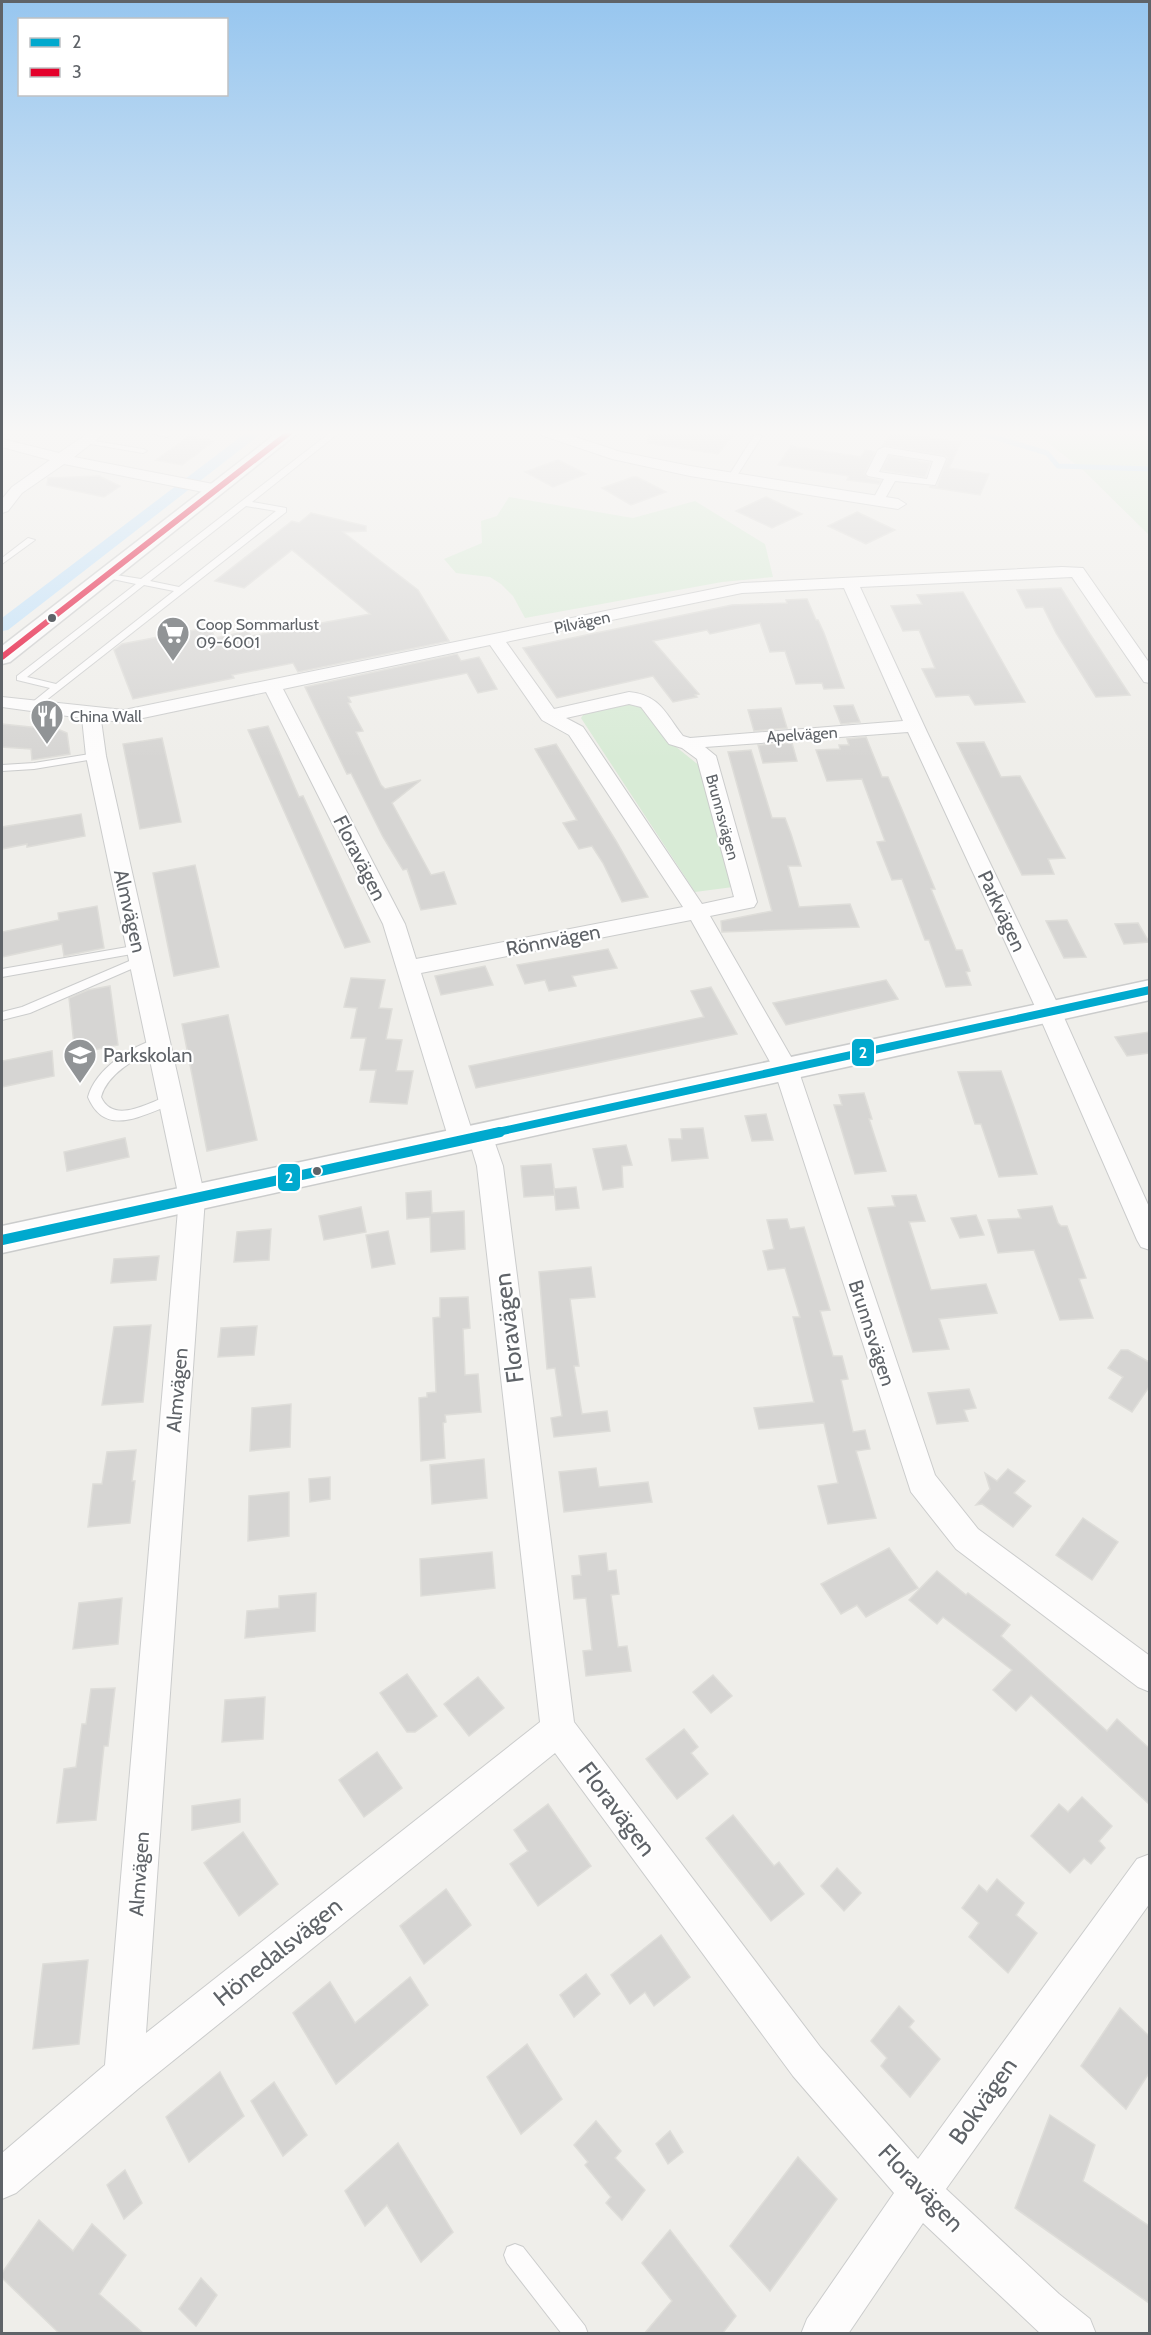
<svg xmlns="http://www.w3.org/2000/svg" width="1151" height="2335" font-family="Cabin,sans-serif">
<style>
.green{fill:#d8ebd6}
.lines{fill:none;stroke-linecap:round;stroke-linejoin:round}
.stream{stroke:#bfe0f9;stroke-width:5}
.canal{fill:#bfe0f9;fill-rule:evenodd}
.building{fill:#d6d5d3;stroke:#deddd9;stroke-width:1.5}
.service-casing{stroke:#cbcccc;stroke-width:2}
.pedestrian-casing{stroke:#cbcccc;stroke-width:2}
.minor-casing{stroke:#cbcccc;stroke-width:2}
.tertiary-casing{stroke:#cbcccc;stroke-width:3}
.service{fill:#fdfcfc;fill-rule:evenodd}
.pedestrian{fill:#fdfcfc;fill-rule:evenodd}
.minor{fill:#fdfcfc;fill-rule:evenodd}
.tertiary{fill:#fdfcfc;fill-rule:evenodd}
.bus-1-far1-casing{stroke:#fff;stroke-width:11}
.bus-1-casing{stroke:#fff;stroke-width:14}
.bus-2-casing{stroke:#fff;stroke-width:9}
.bus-1-far1{stroke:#00a9ce;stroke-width:8}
.bus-1{stroke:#00a9ce;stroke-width:10}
.bus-2{stroke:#e4002b;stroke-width:6}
.bus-dot{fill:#5f6368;stroke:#fff;stroke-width:2}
.labels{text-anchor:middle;stroke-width:4.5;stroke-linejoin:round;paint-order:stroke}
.far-street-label{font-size:16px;fill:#5f6368;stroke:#fff}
.far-poi-label{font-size:16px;fill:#5f6368;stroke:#fff;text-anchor:start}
.street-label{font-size:20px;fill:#5f6368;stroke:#fff}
.poi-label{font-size:20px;fill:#5f6368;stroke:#fff;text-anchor:start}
.near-street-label{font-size:24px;fill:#5f6368;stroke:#fff}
.line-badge{stroke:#fff;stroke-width:2}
.badge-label{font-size:16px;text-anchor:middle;font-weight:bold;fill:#fff}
</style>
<rect width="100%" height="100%" fill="#efeeea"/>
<g class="green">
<polygon points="1034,432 1149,432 1149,535 1083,470"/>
<polygon points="509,497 633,518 695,501 765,544 773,577 722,582 525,618 513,596 501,584 490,577 456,573 444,559 482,543 481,521 497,516"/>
<polygon points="630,703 640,704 670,742 701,767 733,887 695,892 581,718 584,714"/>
</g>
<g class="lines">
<polyline class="stream" points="977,432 1047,453 1058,466 1150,469"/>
<polygon class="canal" points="247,432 263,432 8,630 2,631 2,618"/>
</g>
<g class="building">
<polygon points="648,432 735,432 718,454 648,443"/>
<polygon points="891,432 961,442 949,468 989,474 980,495 929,487 937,486 948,457 944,455 883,445"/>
<polygon points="189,436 214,441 182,465 156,460"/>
<polygon points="791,446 861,457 865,450 875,452 864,474 868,478 881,481 879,484 847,480 849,476 778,465"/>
<polygon points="889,456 930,463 925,477 882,470"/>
<polygon points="558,460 586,474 553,487 525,472"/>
<polygon points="99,476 120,486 104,497 47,485 48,478"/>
<polygon points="633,477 637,477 666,492 631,505 602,488"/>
<polygon points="766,497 802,514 772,528 736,511"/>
<polygon points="857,512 895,530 866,544 828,526"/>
<polygon points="311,513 366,526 366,531 343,532 418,590 449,641 298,672 293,663 232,675 234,678 133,699 114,650 122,644 210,627 215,638 248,631 251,636 370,614 292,550 244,588 215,581 292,521 299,523"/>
<polygon points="1061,588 1088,631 1130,695 1096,697 1056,633 1043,607 1026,608 1017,590"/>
<polygon points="963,592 1011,677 1025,702 975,705 969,695 936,697 922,669 935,668 919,630 903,631 891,606 922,604 917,595"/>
<polygon points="807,599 816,620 818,620 824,633 844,688 824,689 822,683 796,684 785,651 770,652 760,623 710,634 707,630 653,641 699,694 695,695 697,697 673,702 653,676 557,698 523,648 732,605 787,603 786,600"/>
<polygon points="457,654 461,661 479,657 497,689 478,693 467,673 348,697 351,702 348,703 363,731 356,732 381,785 385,789 421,780 392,803 431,875 444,872 456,904 421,910 407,869 403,870 383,837 351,773 347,774 305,687"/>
<polygon points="853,705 860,722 841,724 834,706"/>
<polygon points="781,708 787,728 754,731 748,710"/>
<polygon points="2,724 60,730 67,733 70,754 32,760 31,749 2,747"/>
<polygon points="268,726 299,797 303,796 370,942 345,948 248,730"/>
<polygon points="866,737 882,777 888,777 903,812 935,889 931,889 956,950 962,950 970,971 966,972 971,985 946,987 929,940 925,940 902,879 892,880 877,842 885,841 862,779 827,781 816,750 840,749 839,745 849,745 847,739"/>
<polygon points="162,738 181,822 140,829 123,744"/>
<polygon points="984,742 1001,777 1020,776 1065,858 1048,859 1054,874 1022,875 957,743"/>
<polygon points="792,743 797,761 763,763 758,745"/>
<polygon points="556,744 616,841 648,897 622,902 603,863 592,846 579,849 563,823 577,820 535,749"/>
<polygon points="751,750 772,818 785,818 791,834 801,866 788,866 799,907 850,904 859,927 722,932 721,921 772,911 728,752"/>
<polygon points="81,814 85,836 27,847 27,844 2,849 2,827"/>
<polygon points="195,865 219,967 174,976 153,873"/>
<polygon points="97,906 104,948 64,956 62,944 2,957 2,932 59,920 58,913"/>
<polygon points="1067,920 1086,957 1064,958 1046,921"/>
<polygon points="1138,923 1149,942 1124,944 1115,924"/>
<polygon points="608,949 617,968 572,976 576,986 549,991 545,980 525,984 517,965"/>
<polygon points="485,966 493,985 441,995 435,976"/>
<polygon points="351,978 385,980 379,1008 392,1009 386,1039 402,1040 396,1071 413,1071 407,1104 370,1102 376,1070 360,1070 366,1038 351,1038 357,1008 344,1007"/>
<polygon points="886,980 898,999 786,1025 773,1003"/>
<polygon points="110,986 118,1045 75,1054 69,998 88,990"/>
<polygon points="711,987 737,1034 476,1088 469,1066 704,1017 691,991"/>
<polygon points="228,1015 257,1140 207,1151 182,1024"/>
<polygon points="1149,1032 1149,1053 1127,1056 1115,1037"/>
<polygon points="52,1051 54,1076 2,1087 2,1061"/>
<polygon points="1001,1071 1014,1107 1037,1174 999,1177 981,1124 975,1124 958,1072"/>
<polygon points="864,1093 872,1119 869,1119 886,1171 855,1174 834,1105 842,1105 839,1095"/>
<polygon points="766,1114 773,1140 752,1141 745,1116"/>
<polygon points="703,1128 708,1158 672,1161 669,1139 682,1139 681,1129"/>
<polygon points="125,1138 129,1157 67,1171 64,1152"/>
<polygon points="626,1145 632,1165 622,1166 623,1187 603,1190 593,1149"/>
<polygon points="551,1164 555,1195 524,1197 521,1166"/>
<polygon points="576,1187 579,1208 556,1210 554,1189"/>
<polygon points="431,1191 432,1213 464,1211 465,1249 431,1252 430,1217 407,1219 406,1193"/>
<polygon points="916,1195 925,1221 909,1222 931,1290 986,1284 997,1313 939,1319 949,1349 913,1352 868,1208 895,1206 892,1196"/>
<polygon points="1052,1206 1058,1223 1061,1226 1067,1226 1086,1278 1079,1279 1093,1318 1060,1320 1034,1250 998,1253 988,1220 1021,1218 1018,1210"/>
<polygon points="361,1207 366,1232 324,1240 319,1216"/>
<polygon points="976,1215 984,1235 960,1238 951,1218"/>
<polygon points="787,1219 790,1229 804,1227 830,1310 820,1311 833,1356 842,1356 848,1379 841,1380 853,1432 865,1430 870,1449 856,1451 876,1518 828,1524 818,1486 838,1483 824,1423 759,1429 754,1408 814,1402 793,1317 800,1317 785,1268 768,1270 763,1251 774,1249 767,1220"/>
<polygon points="271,1229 269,1260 234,1262 237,1232"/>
<polygon points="388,1231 395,1264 372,1268 366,1235"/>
<polygon points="159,1256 156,1280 111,1283 114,1259"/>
<polygon points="591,1267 595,1297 570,1299 579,1366 574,1366 582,1414 607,1411 610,1431 554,1437 551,1418 562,1416 555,1368 547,1369 539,1272"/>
<polygon points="468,1297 470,1328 463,1329 465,1375 478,1374 481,1412 445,1415 446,1422 443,1423 445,1458 421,1461 419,1398 427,1397 427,1393 436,1392 433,1318 440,1317 440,1298"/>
<polygon points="151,1325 143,1402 102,1405 114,1327"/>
<polygon points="257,1326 254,1355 218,1357 221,1328"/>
<polygon points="1121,1350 1128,1350 1149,1362 1149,1387 1132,1412 1109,1398 1123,1377 1108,1368"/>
<polygon points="969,1389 976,1408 964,1410 968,1421 937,1424 928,1393"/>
<polygon points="291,1404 290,1447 250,1451 252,1408"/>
<polygon points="136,1450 132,1481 135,1481 130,1523 88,1527 93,1484 102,1484 107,1452"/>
<polygon points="484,1459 487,1498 432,1504 430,1465"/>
<polygon points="596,1468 599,1487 648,1482 652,1502 564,1512 559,1472"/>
<polygon points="1008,1469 1025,1481 1014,1493 1031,1506 1013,1527 982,1504 976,1505 990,1489 985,1473 997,1481"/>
<polygon points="330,1477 330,1499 310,1502 309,1479"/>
<polygon points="289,1492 289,1536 248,1541 249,1496"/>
<polygon points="1083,1518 1118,1542 1092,1580 1056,1555"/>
<polygon points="889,1548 918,1588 866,1617 857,1605 841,1614 821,1584"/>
<polygon points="492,1552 495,1588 421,1596 420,1559"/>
<polygon points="606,1553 608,1571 616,1570 619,1594 611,1595 618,1647 627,1646 631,1671 586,1676 583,1651 592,1650 586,1598 574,1599 572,1576 581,1575 579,1556"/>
<polygon points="937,1571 966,1595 968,1593 1010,1625 1001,1636 1107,1731 1117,1719 1149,1748 1149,1804 1031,1695 1016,1711 993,1690 1012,1670 943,1617 937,1624 909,1600"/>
<polygon points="316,1593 315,1631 245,1638 247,1611 279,1608 279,1596"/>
<polygon points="122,1598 118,1644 73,1649 79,1603"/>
<polygon points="407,1674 437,1716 415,1732 407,1732 380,1693"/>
<polygon points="713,1675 732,1696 711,1713 693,1692"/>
<polygon points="478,1677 504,1708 469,1736 444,1704"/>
<polygon points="115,1688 108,1746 104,1746 96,1820 57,1823 64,1769 76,1767 82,1724 86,1724 91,1689"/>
<polygon points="265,1697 263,1739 222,1742 225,1700"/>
<polygon points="684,1729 698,1747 691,1753 708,1774 677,1799 646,1759"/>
<polygon points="377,1752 402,1788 364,1817 339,1780"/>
<polygon points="1082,1797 1112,1826 1099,1841 1105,1848 1091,1864 1084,1858 1070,1873 1031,1836 1059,1804 1068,1812"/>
<polygon points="240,1799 240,1822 192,1830 192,1806"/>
<polygon points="548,1804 591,1866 538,1906 510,1864 528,1851 514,1830"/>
<polygon points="733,1815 774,1866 779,1862 804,1894 771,1921 706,1838"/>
<polygon points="243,1832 278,1884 239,1916 204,1863"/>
<polygon points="837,1868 861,1893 844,1911 821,1886"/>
<polygon points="997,1879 1024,1903 1016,1915 1037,1933 1008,1973 969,1937 979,1923 962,1908 979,1885 987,1892"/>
<polygon points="446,1889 471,1925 424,1964 400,1926"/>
<polygon points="661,1935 690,1977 654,2006 645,1992 630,2004 611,1975"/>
<polygon points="88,1960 79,2044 33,2049 43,1964"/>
<polygon points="586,1974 600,1994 574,2017 560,1995"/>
<polygon points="410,1977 428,2005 336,2084 293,2013 330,1982 355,2023"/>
<polygon points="899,2006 914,2021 909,2027 940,2059 910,2097 881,2066 887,2058 871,2041"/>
<polygon points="1120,2008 1149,2036 1149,2073 1126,2109 1081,2066"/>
<polygon points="527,2044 562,2099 521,2134 487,2077"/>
<polygon points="220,2072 244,2116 189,2162 166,2117"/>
<polygon points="274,2082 307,2135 283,2156 251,2101"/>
<polygon points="1050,2115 1095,2145 1083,2181 1149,2226 1149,2303 1015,2208"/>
<polygon points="596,2121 621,2151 615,2158 645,2190 622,2220 606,2203 611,2197 585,2165 588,2162 574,2145"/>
<polygon points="670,2131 683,2152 668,2164 656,2144"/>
<polygon points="398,2143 453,2232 421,2262 387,2205 365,2226 345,2191"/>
<polygon points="798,2157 837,2199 770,2291 730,2246"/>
<polygon points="125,2170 142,2203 124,2219 107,2185"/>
<polygon points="39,2220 73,2251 92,2224 126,2255 99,2294 144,2334 60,2334 2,2278 2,2273"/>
<polygon points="670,2230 736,2316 722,2334 644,2334 672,2301 642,2263"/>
<polygon points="201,2278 217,2295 196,2326 179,2309"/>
</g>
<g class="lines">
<defs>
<g id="service">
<polygon points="146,432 163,432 171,435 167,437"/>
<path d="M 331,432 L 340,432 L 252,502 L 286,508 L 286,512 L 35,709 L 29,709 L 29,705 L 50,688 L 17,680 L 17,676 L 136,584 L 103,577 L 103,573 L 141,579 ZM 246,506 L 276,511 L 179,587 L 150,581 ZM 144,585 L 174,591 L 56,684 L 27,677 Z"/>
<polygon points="755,434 762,436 735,479 729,479 728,477"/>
<polygon points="82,439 143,449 147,451 143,453 85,443 81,441"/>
<polygon points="28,538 35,540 2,564 2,558"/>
<polygon points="96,753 100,754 100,758 34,769 2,771 2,765 34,763"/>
<polygon points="139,945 143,946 145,949 143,952 2,977 2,969"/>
<polygon points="141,956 145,957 147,960 145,963 30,1013 2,1020 2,1012 22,1007"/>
<path d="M 159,1038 L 163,1039 L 165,1042 L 163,1045 C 141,1056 108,1071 101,1097 C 114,1126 151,1101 171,1095 L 177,1100 L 176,1103 C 145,1113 106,1140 88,1097 C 96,1068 132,1046 159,1038 Z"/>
<polygon points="515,2244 523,2247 585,2326 588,2334 562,2334 507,2263 504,2255 507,2247"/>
</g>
<path id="pedestrian" d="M 884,447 L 944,457 L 946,459 L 935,485 L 895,481 L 882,504 L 874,504 L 872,501 L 884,479 L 868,476 L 866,474 L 878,450 ZM 888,454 L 933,461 L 927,479 L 879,472 Z"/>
<g id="minor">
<polygon points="90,432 106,432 74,457 213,484 221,489 213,494 64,464 22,493 8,511 2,513 2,499 12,487 50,460 2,447 2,439 59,453"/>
<polygon points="539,432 560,432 621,452 690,466 898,499 906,504 898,509 690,476 612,459 541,435"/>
<path d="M 1062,567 L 1083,568 L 1150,664 L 1150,683 L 1144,682 L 1072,577 L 860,587 L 927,732 L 1062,1013 L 1150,1209 L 1150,1250 L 1141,1247 L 1137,1240 L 1038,1013 L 908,732 L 705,747 L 716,756 L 757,902 L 754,907 L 710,916 L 798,1069 L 935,1475 L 978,1529 L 1150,1656 L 1150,1692 L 1138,1687 L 956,1549 L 911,1492 L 774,1069 L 691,920 L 421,973 L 472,1131 L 481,1127 L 490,1129 L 503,1166 L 574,1722 L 821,2048 L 918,2159 L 1137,1859 L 1150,1854 L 1150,1903 L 946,2189 L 1059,2294 L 1090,2319 L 1096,2334 L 1041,2334 L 923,2223 L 848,2334 L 801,2334 L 807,2319 L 894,2193 L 793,2076 L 555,1753 L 138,2089 L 16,2193 L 2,2199 L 2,2153 L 105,2065 L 179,1198 L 86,756 L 82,718 L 2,707 L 2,697 L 124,710 L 742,583 ZM 844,588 L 903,721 L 690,738 L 683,736 C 665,713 660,695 629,692 L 554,709 L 506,642 L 742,593 ZM 490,645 L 542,720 L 569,735 L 683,907 L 416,959 L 405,924 L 283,689 ZM 266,692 L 383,924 L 449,1140 L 453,1147 L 462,1149 L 471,1146 L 477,1166 L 540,1722 L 146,2033 L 205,1198 L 106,756 L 101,720 L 124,722 ZM 629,704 L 641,707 L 669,744 L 682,748 L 697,759 L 734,897 L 702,904 L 583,727 L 566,718 Z"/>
</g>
<g id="tertiary">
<polygon points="278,432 299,432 10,662 2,664 2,646"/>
<polygon points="1150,980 1150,1000 2,1253 2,1226"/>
</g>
</defs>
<use href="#service" class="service-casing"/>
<use href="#pedestrian" class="pedestrian-casing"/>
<use href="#minor" class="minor-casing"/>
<use href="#tertiary" class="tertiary-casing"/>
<use href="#service" class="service"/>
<use href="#pedestrian" class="pedestrian"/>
<use href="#minor" class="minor"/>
<use href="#tertiary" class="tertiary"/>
<defs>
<polyline id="bus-1-far1" points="493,1133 1150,990"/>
<polyline id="bus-1" points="2,1240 500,1132"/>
<polyline id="bus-2" points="2,657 290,432"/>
</defs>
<use href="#bus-1-far1" class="bus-1-far1-casing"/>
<use href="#bus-1" class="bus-1-casing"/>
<use href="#bus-2" class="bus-2-casing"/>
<use href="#bus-1-far1" class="bus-1-far1"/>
<use href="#bus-1" class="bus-1"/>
<use href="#bus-2" class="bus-2"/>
</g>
<linearGradient id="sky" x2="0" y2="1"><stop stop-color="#97c6ef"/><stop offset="0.57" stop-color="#f8f7f6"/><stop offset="1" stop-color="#f8f7f6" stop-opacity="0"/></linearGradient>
<rect width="1151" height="759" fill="url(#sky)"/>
<defs>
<symbol id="supermarket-pin" viewBox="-11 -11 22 30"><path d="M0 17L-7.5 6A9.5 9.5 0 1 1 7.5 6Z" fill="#919496" stroke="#fff"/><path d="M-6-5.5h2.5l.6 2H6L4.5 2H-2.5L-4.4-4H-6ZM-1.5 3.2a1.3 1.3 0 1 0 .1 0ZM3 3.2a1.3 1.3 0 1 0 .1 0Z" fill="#fff"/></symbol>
<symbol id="restaurant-pin" viewBox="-11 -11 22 30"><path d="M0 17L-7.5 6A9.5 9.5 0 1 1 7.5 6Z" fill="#919496" stroke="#fff"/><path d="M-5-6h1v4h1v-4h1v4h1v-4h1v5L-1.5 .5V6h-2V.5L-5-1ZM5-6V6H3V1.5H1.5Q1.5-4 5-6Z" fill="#fff"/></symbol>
<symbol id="school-pin" viewBox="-11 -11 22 30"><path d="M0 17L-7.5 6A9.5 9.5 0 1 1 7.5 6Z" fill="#919496" stroke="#fff"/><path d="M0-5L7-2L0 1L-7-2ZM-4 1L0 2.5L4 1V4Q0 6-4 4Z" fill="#fff"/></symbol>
</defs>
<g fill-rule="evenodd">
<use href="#supermarket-pin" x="154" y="614" width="38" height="52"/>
<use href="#restaurant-pin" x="28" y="697" width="38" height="52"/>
<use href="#school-pin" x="61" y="1036" width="38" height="52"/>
</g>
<g class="bus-dot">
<circle cx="52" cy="618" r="5"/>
<circle cx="317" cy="1171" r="5"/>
</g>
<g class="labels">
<g class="far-street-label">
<text transform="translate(582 622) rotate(-12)" y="6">Pilvägen</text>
<text transform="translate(802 734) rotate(-4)" y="6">Apelvägen</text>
<text transform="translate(723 817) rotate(75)" y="6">Brunnsvägen</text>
</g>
<g class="far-poi-label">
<text x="196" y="630">Coop Sommarlust<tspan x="196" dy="18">09-6001</tspan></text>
<text x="70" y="722">China Wall</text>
</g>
<g class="street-label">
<text transform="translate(360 858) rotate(63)" y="7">Floravägen</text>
<text transform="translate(130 911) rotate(77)" y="7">Almvägen</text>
<text transform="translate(1002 911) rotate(65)" y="7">Parkvägen</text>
<text transform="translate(553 940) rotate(-11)" y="7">Rönnvägen</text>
<text transform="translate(872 1333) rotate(72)" y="7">Brunnsvägen</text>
<text transform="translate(177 1390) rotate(-85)" y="7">Almvägen</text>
<text transform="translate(139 1874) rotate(-86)" y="7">Almvägen</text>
</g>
<g class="poi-label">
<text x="103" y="1062">Parkskolan</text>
</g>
<g class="near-street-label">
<text transform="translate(509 1328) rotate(-97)" y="8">Floravägen</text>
<text transform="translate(617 1809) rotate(53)" y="8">Floravägen</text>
<text transform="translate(278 1952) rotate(-39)" y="8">Hönedalsvägen</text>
<text transform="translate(983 2101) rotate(-55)" y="8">Bokvägen</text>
<text transform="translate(921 2188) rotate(46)" y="8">Floravägen</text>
</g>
</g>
<g class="line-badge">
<rect x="851" y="1038" width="24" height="29" rx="6" fill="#00a9ce"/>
<rect x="277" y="1163" width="24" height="29" rx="6" fill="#00a9ce"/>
</g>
<g class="badge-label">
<text x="863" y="1058">2</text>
<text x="289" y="1183">2</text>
</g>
<rect width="1151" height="2335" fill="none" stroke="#5f6368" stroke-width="6"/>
<rect x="18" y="18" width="210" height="78" fill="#ffffff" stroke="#bfc1c3" stroke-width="1.5"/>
<rect x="30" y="38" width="30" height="9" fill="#00a9ce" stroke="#bfc1c3" stroke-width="1.5"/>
<text x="72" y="48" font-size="18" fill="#5f6368">2</text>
<rect x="30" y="68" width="30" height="9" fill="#e4002b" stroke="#bfc1c3" stroke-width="1.5"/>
<text x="72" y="78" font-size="18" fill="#5f6368">3</text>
</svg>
